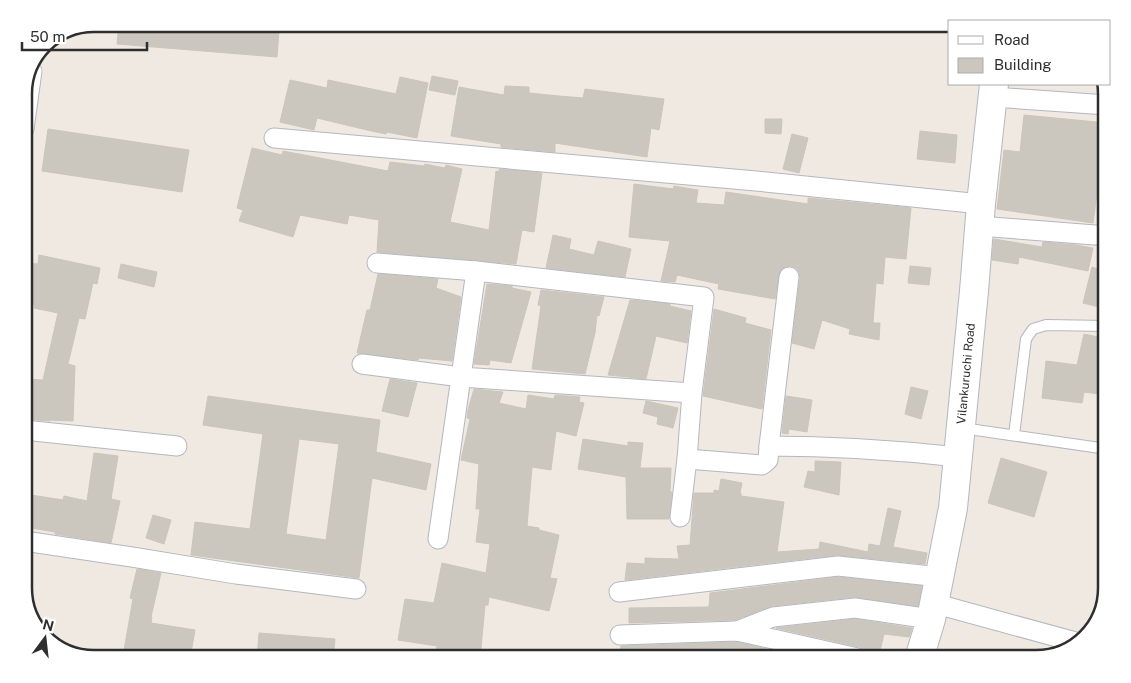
<svg xmlns="http://www.w3.org/2000/svg" width="1131" height="683" font-family="'Public Sans',sans-serif">
<style>
.building{fill:#cbc7bf;stroke:#cbc5ba;fill-rule:evenodd}
.lines{fill:none;stroke-linecap:round;stroke-linejoin:round}
.service-casing{stroke:#b4b7c1;stroke-width:12}
.minor-casing{stroke:#b4b7c1;stroke-width:21}
.secondary-casing{stroke:#b4b7c1;stroke-width:30}
.service{stroke:#fff;stroke-width:10}
.minor{stroke:#fff;stroke-width:19}
.secondary{stroke:#fff;stroke-width:28}
.labels{text-anchor:middle;stroke-width:5;stroke-linejoin:round;paint-order:stroke}
.street-label{font-size:12px;fill:#2e2e2e;stroke:#fff}
.rim{fill:none;stroke:#2e2e2e;stroke-width:2.5}
</style>
<rect width="100%" height="100%" fill="#efe9e1"/>
<g class="building">
<polygon points="119,24 203,24 279,30 277,57 117,44"/>
<polygon points="432,76 458,81 455,95 429,90"/>
<polygon points="400,77 428,83 417,138 387,132 386,134 367,130 317,118 314,130 280,122 290,80 327,88 328,80 396,94"/>
<polygon points="505,86 529,87 529,93 559,96 583,98 585,89 664,99 659,130 651,128 647,157 555,143 555,152 501,147 501,144 451,136 459,87 504,95"/>
<polygon points="1024,115 1107,123 1107,156 1102,156 1093,223 997,209 1004,150 1020,152"/>
<polygon points="765,119 782,119 781,134 765,133"/>
<polygon points="48,129 189,150 182,192 42,171"/>
<polygon points="920,131 957,135 955,163 917,159"/>
<polygon points="792,134 808,138 799,173 783,169"/>
<polygon points="252,148 282,155 283,151 388,171 390,162 424,166 425,164 445,168 446,165 462,169 450,222 489,230 496,171 499,172 499,169 542,173 534,232 522,230 516,264 377,252 379,220 349,215 347,224 300,215 293,237 239,221 243,210 237,208"/>
<polygon points="634,184 673,189 674,186 698,190 696,203 724,205 726,192 808,204 808,198 911,208 906,259 885,257 883,284 876,283 873,323 880,323 879,340 849,334 850,329 822,320 814,349 792,343 800,278 799,272 796,268 791,266 785,267 780,271 775,299 718,289 719,284 677,275 675,282 661,281 670,241 629,237"/>
<polygon points="553,235 571,239 569,249 594,255 598,241 631,249 625,277 546,268"/>
<polygon points="994,239 1042,247 1043,242 1076,245 1093,248 1088,271 1019,257 1018,264 992,260"/>
<polygon points="39,255 100,268 97,284 93,283 85,319 79,318 68,364 75,366 73,421 50,420 50,421 24,419 24,379 43,380 58,313 34,308 35,305 24,303 24,263 38,264"/>
<polygon points="121,264 157,272 154,287 118,278"/>
<polygon points="910,266 931,268 929,285 908,283"/>
<polygon points="1092,267 1107,272 1107,309 1083,303"/>
<polygon points="378,274 438,279 436,288 461,297 452,361 419,358 418,360 357,353 367,310 370,310"/>
<polygon points="487,284 512,286 512,288 531,292 511,363 490,360 489,365 474,364"/>
<polygon points="541,290 604,297 599,316 597,315 595,333 585,374 532,369 541,306 538,305"/>
<polygon points="630,300 670,304 670,306 691,311 687,343 656,336 646,379 608,375"/>
<polygon points="714,309 746,318 745,323 771,330 762,409 703,396"/>
<polygon points="1084,334 1107,339 1107,395 1084,392 1082,403 1042,398 1046,361 1077,365"/>
<polygon points="390,379 417,383 408,417 382,411"/>
<polygon points="911,387 928,391 921,419 905,414"/>
<polygon points="474,389 503,392 499,403 526,409 528,395 554,399 555,395 580,397 579,402 584,403 576,436 556,431 551,470 532,467 527,526 539,528 539,530 559,535 550,578 557,579 549,611 489,597 488,605 485,605 480,659 436,659 437,646 398,640 405,599 434,603 442,563 486,573 490,544 476,542 480,509 476,509 479,464 461,460 470,419 467,418 468,410"/>
<path d="M 208,396 L 380,420 L 376,452 L 431,464 L 426,490 L 372,478 L 359,578 L 191,555 L 195,522 L 250,529 L 263,434 L 203,425 ZM 299,439 L 339,444 L 326,540 L 286,534 Z"/>
<polygon points="786,396 812,400 807,432 789,429 788,434 782,433"/>
<polygon points="646,401 678,408 673,428 657,424 658,417 643,413"/>
<polygon points="583,439 628,446 628,442 643,443 640,468 671,468 670,492 672,492 669,519 627,519 626,477 578,469"/>
<polygon points="94,453 118,456 111,499 120,501 111,543 55,534 55,532 26,527 31,495 63,500 64,496 87,501"/>
<polygon points="1001,458 1047,472 1034,517 988,503"/>
<polygon points="815,461 841,462 839,495 804,487 808,471 815,472"/>
<polygon points="721,479 742,483 740,493 741,493 741,496 784,502 777,552 819,549 820,542 868,552 869,544 880,546 888,508 901,511 893,547 927,553 925,564 837,555 625,580 627,563 645,564 645,558 679,559 677,546 690,545 694,493 714,493 714,490 719,491"/>
<polygon points="153,515 171,520 164,544 146,538"/>
<polygon points="137,569 161,573 151,617 152,617 151,623 195,630 190,659 124,650 133,599 130,598"/>
<polygon points="838,577 922,586 918,606 854,597 772,606 735,620 629,623 629,608 709,607 710,593"/>
<polygon points="855,619 912,628 909,637 884,634 878,659 873,658 870,651 864,648 776,628"/>
<polygon points="259,633 335,639 333,659 257,659"/>
<polygon points="736,642 767,649 764,659 619,659 621,646"/>
</g>
<g class="lines">
<defs>
<g id="service">
<polyline points="962,428 1107,449"/>
<polyline points="1014,435 1026,339 1033,329 1046,325 1107,326"/>
</g>
<g id="minor">
<polyline points="993,97 1107,105"/>
<polyline points="24,129 32,71"/>
<polyline points="274,138 756,181 981,204"/>
<polyline points="979,226 1095,235"/>
<polyline points="377,263 476,271"/>
<polyline points="362,364 461,377 438,539"/>
<path d="M 692,393 L 704,297 L 476,271 L 461,377 L 692,393 L 687,459 L 762,465 L 768,460 L 769,446 C 833,446 895,450 958,457"/>
<polyline points="24,430 177,446"/>
<polyline points="769,446 789,277"/>
<polyline points="680,517 687,459"/>
<polyline points="24,541 132,557 236,574 356,589"/>
<polyline points="619,592 838,566 940,577"/>
<polyline points="933,603 1079,643"/>
<polyline points="737,631 773,617 855,608 931,619"/>
<polyline points="620,635 737,631 862,659"/>
</g>
<g id="secondary">
<path id="s1" d="M 919,659 L 931,619 L 953,508 L 974,291 L 981,204 L 994,84"/>
</g>
</defs>
<use href="#service" class="service-casing"/>
<use href="#minor" class="minor-casing"/>
<use href="#secondary" class="secondary-casing"/>
<use href="#service" class="service"/>
<use href="#minor" class="minor"/>
<use href="#secondary" class="secondary"/>
</g>
<g class="labels">
<g class="street-label">
<text dy="4" stroke="none"><textPath href="#s1" startOffset="290">Vilankuruchi Road</textPath></text>
</g>
</g>
<path d="M0 0H1131V683H0ZM94 32H1036A62 62 0 0 1 1098 94V588A62 62 0 0 1 1036 650H94A62 62 0 0 1 32 588V94A62 62 0 0 1 94 32Z" fill="#fff" fill-rule="evenodd"/>
<path class="rim" d="M94 32H1036A62 62 0 0 1 1098 94V588A62 62 0 0 1 1036 650H94A62 62 0 0 1 32 588V94A62 62 0 0 1 94 32Z"/>
<rect x="948" y="20" width="162" height="65" fill="#ffffff" stroke="#ababab"/>
<rect x="958" y="36" width="25" height="8" fill="#ffffff" stroke="#ababab"/>
<text x="994" y="45" font-size="15" fill="#2e2e2e">Road</text>
<rect x="958" y="58" width="25" height="15" fill="#cbc7bf" stroke="#ababab"/>
<text x="994" y="70" font-size="15" fill="#2e2e2e">Building</text>
<g transform="translate(45 638) rotate(15)" stroke="#ffffff" stroke-width="4" paint-order="stroke">
<path d="M0-4L9 19L0 12L-9 19Z" fill="#2e2e2e"/>
<text y="-8" font-size="14" font-weight="bold" text-anchor="middle" fill="#2e2e2e">N</text>
</g>
<path d="M22 42v8h125v-8" fill="none" stroke="#2e2e2e" stroke-width="2.5"/>
<text x="30" y="42" font-size="15" fill="#2e2e2e" stroke="#ffffff" stroke-width="4" paint-order="stroke">50 m</text>
</svg>
